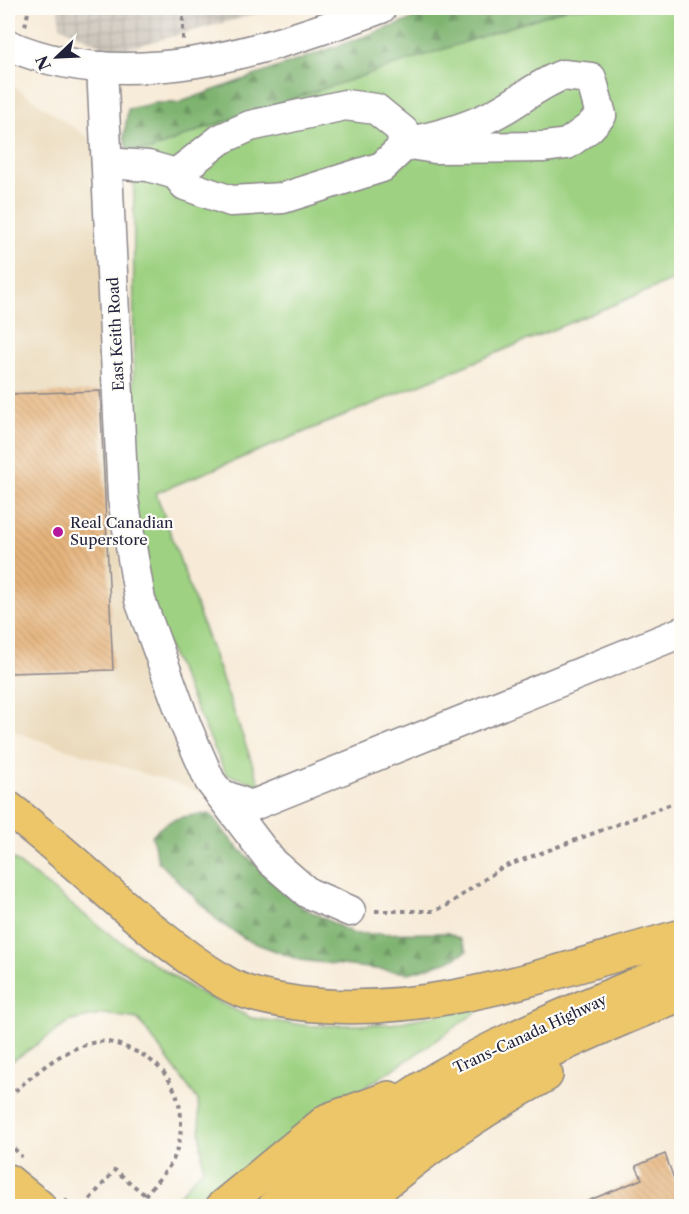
<svg xmlns="http://www.w3.org/2000/svg" width="689" height="1214" font-family="'Libre Caslon Text',serif">
<style>
.built{fill:#ead9ba}
.industrial{fill:url(#industrial-grid)}
.grass{fill:#9ed282;stroke:#607a5e;stroke-width:1.5}
.forest{fill:url(#forest-firs);stroke:#506b56;stroke-width:1.5}
.building{fill:url(#building-back-hatch)}
.lines{fill:none;stroke-linecap:round;stroke-linejoin:round}
.minor-casing{stroke:#8c868a;stroke-width:33}
.major-casing{stroke:#8c868a;stroke-width:36}
.highway-casing{stroke:#8c868a;stroke-width:36}
.path{stroke:#8c868a;stroke-width:4;stroke-dasharray:4.5 4.5;stroke-linecap:butt}
.minor{stroke:#fff;stroke-width:30}
.major{stroke:#ecc669;stroke-width:33}
.highway{stroke:#ecc669;stroke-width:33}
.poi-dot{fill:#b5179e;stroke:#fdfcf7;stroke-width:2}
.labels{text-anchor:middle;stroke-width:4.5;stroke-linejoin:round;paint-order:stroke}
.street-label{font-size:15px;fill:#22223b;stroke:#fdfcf7}
.poi-label{font-size:15px;fill:#22223b;stroke:#fdfcf7;text-anchor:start}
</style>
<defs>
<pattern id="industrial-grid" width="8" height="8" patternUnits="userSpaceOnUse" patternTransform="scale(1.5)"><rect width="8" height="8" fill="#cac3b8"/><path d="M0 4h8M4 0v8" fill="none" stroke="#ada79f"/></pattern>
<pattern id="forest-firs" width="22" height="20" patternUnits="userSpaceOnUse" patternTransform="scale(1.5)"><rect width="22" height="20" fill="#7eb470"/><path d="M5 1l3.5 6h-7zM16 11l3.5 6h-7z" fill="#67925d"/></pattern>
<pattern id="building-back-hatch" width="6" height="6" patternUnits="userSpaceOnUse" patternTransform="scale(1.5)"><rect width="6" height="6" fill="#e5b37b"/><path d="M-1 5l2 2M0 0l6 6M5-1l2 2" fill="none" stroke="#c49a6b"/></pattern>
</defs>
<rect width="100%" height="100%" fill="#fdfcf7"/>
<filter id="ink" filterUnits="userSpaceOnUse"><feTurbulence type="fractalNoise" baseFrequency=".0167" numOctaves="2"/><feDisplacementMap in="SourceGraphic" scale="12" xChannelSelector="R" yChannelSelector="G"/><feConvolveMatrix kernelMatrix="1 2 1 2 8 2 1 2 1" color-interpolation-filters="sRGB"/></filter>
<filter id="wash" filterUnits="userSpaceOnUse"><feTurbulence type="fractalNoise" baseFrequency=".008" numOctaves="4" result="noise"/><feDisplacementMap in="SourceGraphic" scale="24" xChannelSelector="R" yChannelSelector="G"/><feGaussianBlur stdDeviation="1.35" result="paint"/><feColorMatrix in="noise" values="0 0 0 0 0 0 0 0 0 0 0 0 0 0 0 0 0 1.4 0 .05"/><feComposite in="paint" operator="in"/></filter>
<g filter="url(#wash)">
<rect width="100%" height="100%" fill="#f7ebd8"/>
<polygon class="built" points="8,82 96,143 123,610 201,792 8,730"/>
<polygon class="industrial" points="58,8 279,8 114,52 60,26"/>
<g class="grass">
<polygon points="531,8 681,8 681,277 156,493 260,785 226,774 133,569 134,137"/>
<polygon points="8,855 112,936 191,988 251,1018 310,1026 391,1024 488,1004 409,1059 319,1117 199,1206 169,1206 203,1168 198,1100 138,1019 104,1014 71,1021 8,1064"/>
</g>
<g class="forest">
<polygon points="444,8 568,8 202,129 151,150 127,150 124,136 128,109 156,103 178,103"/>
<path d="M 210,814 L 234,844 L 300,906 L 354,934 L 448,933 L 460,939 L 467,951 L 449,961 L 409,973 L 300,960 L 249,941 L 220,923 L 158,861 L 152,836 C 167,817 187,815 210,814 Z"/>
</g>
<g id="blocks">
<g class="building">
<polygon points="100,391 113,670 8,673 8,394"/>
<polygon points="665,1154 681,1198 660,1206 575,1206 642,1179 636,1166"/>
</g>
</g>
</g>
<g filter="url(#ink)">
<use href="#blocks" fill-opacity="0" stroke="#8c868a" stroke-width="1.5"/>
<g class="lines">
<defs>
<g id="minor">
<path d="M 8,45 C 127,97 265,51 381,8"/>
<polyline points="102,67 123,499 140,600 186,726 210,781 271,861 308,893 350,911"/>
<path d="M 563,75 L 591,78 L 601,115 L 589,128 L 567,144 L 544,147 L 435,148 L 403,143 C 432,138 464,129 491,116 C 516,104 538,84 563,75 Z"/>
<polyline points="107,163 148,166 176,174 185,185 231,201 283,198 382,167 402,148 403,131 376,109 345,105 250,126 221,139 176,174"/>
<polyline points="220,794 251,806 682,632"/>
</g>
<polyline id="major" points="8,1181 39,1206"/>
<g id="highway">
<path d="M 8,808 C 81,863 145,933 223,981 C 245,995 271,999 296,1003 C 427,1021 557,970 682,936"/>
<polyline points="223,1206 328,1120 389,1098"/>
<path d="M 275,1206 C 326,1158 380,1113 440,1077 C 517,1032 600,1000 682,966"/>
<path d="M 316,1206 C 419,1106 549,1047 682,994"/>
<path d="M 358,1206 C 416,1155 478,1112 546,1075"/>
</g>
</defs>
<use href="#minor" class="minor-casing"/>
<use href="#major" class="major-casing"/>
<use href="#highway" class="highway-casing"/>
<g class="path">
<polyline points="183,8 183,40"/>
<polyline points="25,26 29,8"/>
<polyline points="375,911 434,911 446,906 501,868 682,800"/>
<path d="M 8,1097 C 35,1074 60,1049 97,1042 C 108,1040 121,1045 132,1050 C 177,1068 192,1116 173,1160 C 167,1172 145,1194 136,1206"/>
<polyline points="8,1142 22,1157"/>
<polyline points="65,1200 72,1206"/>
<polyline points="84,1206 115,1170 145,1195"/>
</g>
<use href="#minor" class="minor"/>
<use href="#major" class="major"/>
<use href="#highway" class="highway"/>
</g>
</g>
<circle class="poi-dot" cx="58" cy="532" r="6"/>
<g class="labels">
<g class="street-label">
<text transform="translate(116 334) rotate(-93)" y="5">East Keith Road</text>
<text transform="translate(530 1034) rotate(-25)" y="5">Trans-Canada Highway</text>
</g>
<g class="poi-label">
<text x="70" y="528">Real Canadian<tspan x="70" dy="17">Superstore</tspan></text>
</g>
</g>
<rect width="689" height="1214" fill="none" stroke="#fdfcf7" stroke-width="30"/>
<g transform="translate(57 57) rotate(247)" stroke="#fdfcf7" stroke-width="4.5" paint-order="stroke">
<path d="M0-4.5L10 22L0 15L-10 22Z" fill="#22223b"/>
<text y="-9" font-size="16" font-weight="bold" text-anchor="middle" fill="#22223b">N</text>
</g>
</svg>
